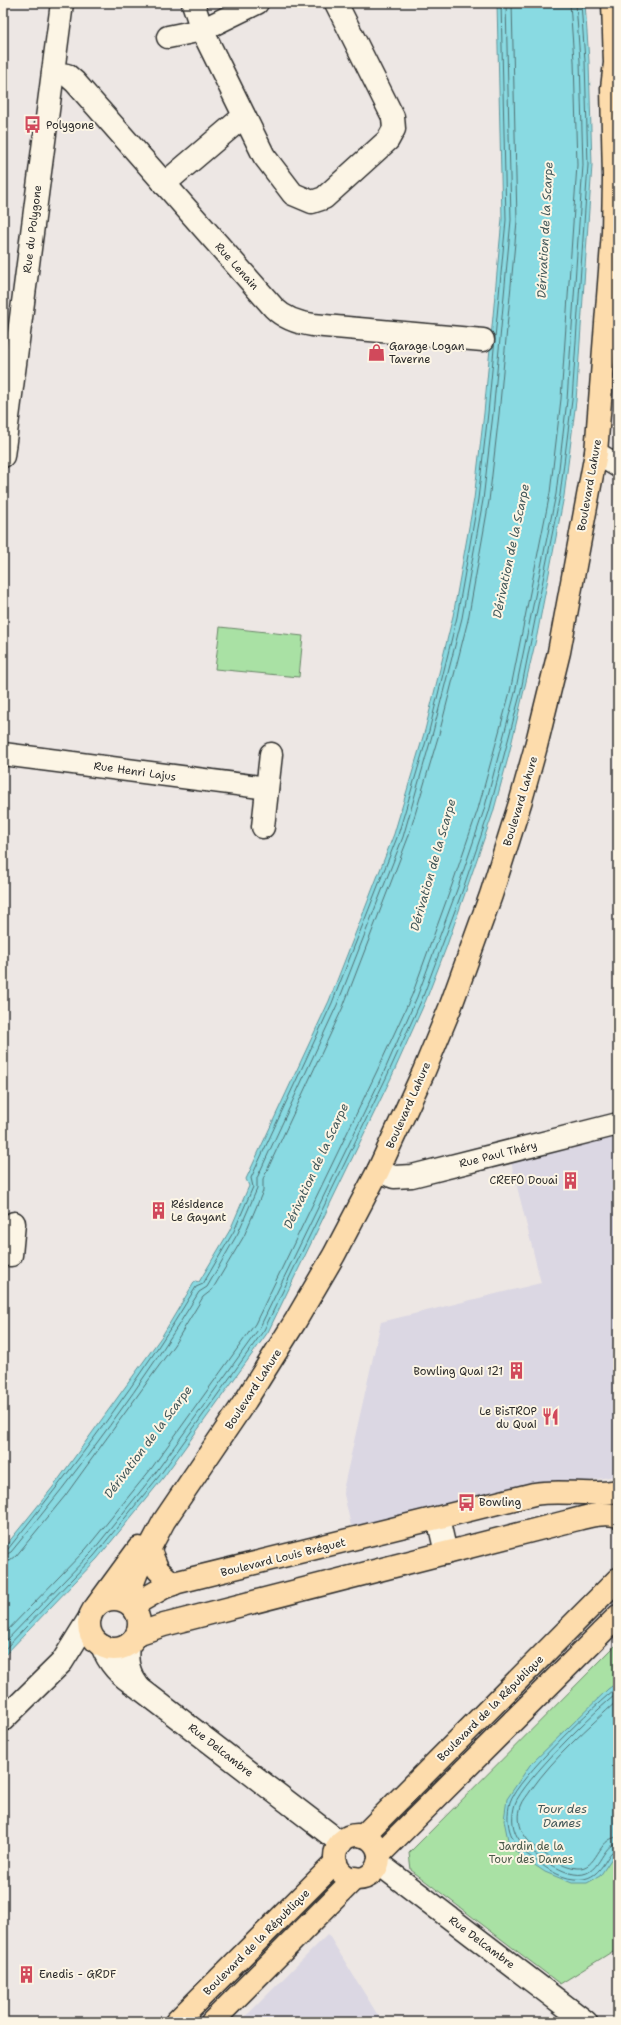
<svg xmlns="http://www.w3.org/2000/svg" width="621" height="2025" font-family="'Shantell Sans',sans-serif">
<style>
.built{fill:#dbd7e3}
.green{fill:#a9e1a4;stroke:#6a8668}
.water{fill:#89dae2;stroke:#639499}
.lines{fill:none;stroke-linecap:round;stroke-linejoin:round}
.shore{stroke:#517174;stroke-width:1}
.minor-casing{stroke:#2b2b2b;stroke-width:25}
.major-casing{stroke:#2b2b2b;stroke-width:25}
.minor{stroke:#fcf5e5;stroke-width:22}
.major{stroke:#fddcac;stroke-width:22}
.labels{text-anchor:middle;stroke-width:4;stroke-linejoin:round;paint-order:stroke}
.poi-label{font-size:11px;fill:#2b2b2b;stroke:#fcf5e5;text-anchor:start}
.street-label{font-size:11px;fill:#2b2b2b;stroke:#fcf5e5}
.park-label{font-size:11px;fill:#4a5849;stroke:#fcf5e5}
.water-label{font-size:12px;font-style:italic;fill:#425759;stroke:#fcf5e5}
</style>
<rect width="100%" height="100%" fill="#ede7e4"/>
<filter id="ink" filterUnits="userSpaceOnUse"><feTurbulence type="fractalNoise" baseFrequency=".025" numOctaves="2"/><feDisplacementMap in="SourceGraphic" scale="8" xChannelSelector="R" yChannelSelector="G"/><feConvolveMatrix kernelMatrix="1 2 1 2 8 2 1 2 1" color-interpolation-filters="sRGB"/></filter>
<g filter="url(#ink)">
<g class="built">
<polygon points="618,1121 618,1475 352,1530 343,1490 381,1322 541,1283 508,1150"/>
<polygon points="328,1934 382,2022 240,2022"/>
</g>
<g class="green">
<polygon points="220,627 303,636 299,677 215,669"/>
<polygon points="618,1643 618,1948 560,1984 411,1870 409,1853"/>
</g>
<g class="water">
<polygon points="497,3 585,3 589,61 592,165 576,401 564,496 537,635 508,758 493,813 446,948 426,1000 391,1078 268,1332 163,1478 97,1559 3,1657 3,1549 53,1487 162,1336 195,1281 199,1282 230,1230 249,1186 246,1179 329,1001 394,834 425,730 453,616 474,499 484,413 502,219"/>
<polygon points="618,1682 618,1849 600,1876 587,1883 572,1883 545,1872 517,1853 508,1840 504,1820 507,1799 530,1765 608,1689"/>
</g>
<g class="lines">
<g class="shore">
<path d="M 3,1551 L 8,1549 C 75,1465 141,1379 196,1287 L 203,1284 L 234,1231 L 253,1187 L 251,1178 L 332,1003 L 398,835 L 429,731 L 457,617 L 478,499 L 488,413 L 506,220 L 501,3"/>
<path d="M 3,1556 L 11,1552 C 79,1470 144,1383 199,1292 L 207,1287 L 238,1233 L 257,1189 L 257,1178 L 337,1005 L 403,837 L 433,732 L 462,618 L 483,500 L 493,414 L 511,220 L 506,3"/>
<polyline points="3,1562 10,1561 16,1556 65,1496 174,1345 203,1297 212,1290 244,1236 263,1191 263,1179 343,1007 408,838 439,734 468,620 489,501 499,414 517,221 512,3"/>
<polyline points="3,1635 86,1549 151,1469 255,1324 377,1071 412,995 452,885 478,809 510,692 550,493 561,399 577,165 574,61 570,3"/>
<polyline points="3,1644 91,1553 156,1472 260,1327 383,1074 417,997 458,887 484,810 515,693 556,494 567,400 583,165 580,61 576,3"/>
<polyline points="3,1651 94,1556 160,1475 264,1330 387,1076 422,999 463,889 489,812 520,695 560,495 572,400 588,165 585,61 581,3"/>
<path d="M 618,1687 C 596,1703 517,1779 510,1802 C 504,1825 511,1845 531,1857 C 543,1866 559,1878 574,1879 C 604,1883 605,1850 618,1848"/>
<path d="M 618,1693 C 597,1708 522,1782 515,1804 C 508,1827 517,1843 536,1855 C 547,1862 561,1872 574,1874 C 601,1879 600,1844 618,1843"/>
<path d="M 618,1700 C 588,1728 554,1757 531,1790 C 528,1795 523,1800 521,1806 C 515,1824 524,1840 539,1850 C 549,1857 564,1867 577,1868 C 598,1870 597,1838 618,1837"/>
</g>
<defs>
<g id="minor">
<polyline points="193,3 202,30 264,156 293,194 312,202 324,198 388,140 394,129 393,117 336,3"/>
<polyline points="168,37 202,30 257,3"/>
<path d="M 53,73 L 67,75 L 75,82 L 274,308 C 285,319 298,323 313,325 L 483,340"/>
<polyline points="164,184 244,116"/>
<polyline points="596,453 618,466"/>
<polyline points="3,456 62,3"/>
<polyline points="3,754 267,788"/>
<polyline points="263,827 271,754"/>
<polyline points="378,1171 394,1177 412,1176 618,1124"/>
<polyline points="3,1254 11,1255 14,1223"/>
<polyline points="438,1518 446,1553"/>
<path d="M 128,1645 C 126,1661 128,1672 138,1686"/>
<path d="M 102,1646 C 109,1665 121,1677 138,1687 L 341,1843"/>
<polyline points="3,1720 62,1662 90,1617"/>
<polyline points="378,1863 586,2022"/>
</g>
<g id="major">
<polyline points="149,1549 158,1570 173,1584"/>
<circle cx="114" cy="1624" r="25"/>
<polyline points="126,1601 137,1572 164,1521 246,1400 296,1320 334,1255 378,1171 424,1071 450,1008 491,895 521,800 535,750 559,652 596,453 613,232 614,178 612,88 615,63 613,3"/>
<polyline points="98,1604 139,1548"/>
<path d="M 132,1606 L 163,1588 L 178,1582 L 534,1494 C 562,1489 591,1497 618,1491"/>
<path d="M 137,1634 L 164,1625 L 566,1522 C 583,1518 601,1511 618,1516"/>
<circle cx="357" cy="1857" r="22"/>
<polyline points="363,1836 618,1579"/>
<polyline points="379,1855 618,1616"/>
<polyline points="176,2022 336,1862"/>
<polyline points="212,2022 355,1878"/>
</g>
</defs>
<use href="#minor" class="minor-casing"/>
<use href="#major" class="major-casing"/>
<use href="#minor" class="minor"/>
<use href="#major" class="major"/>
</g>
</g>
<defs>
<symbol id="bus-bare" viewBox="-9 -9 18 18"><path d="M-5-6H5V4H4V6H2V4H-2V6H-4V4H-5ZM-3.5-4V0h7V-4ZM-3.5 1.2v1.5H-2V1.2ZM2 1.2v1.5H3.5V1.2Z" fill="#d1495b" stroke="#fcf5e5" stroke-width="2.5" paint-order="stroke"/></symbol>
<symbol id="shop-bare" viewBox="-9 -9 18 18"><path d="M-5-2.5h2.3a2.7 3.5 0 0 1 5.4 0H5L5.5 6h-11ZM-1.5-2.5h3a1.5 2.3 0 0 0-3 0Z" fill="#d1495b" stroke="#fcf5e5" stroke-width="2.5" paint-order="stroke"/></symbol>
<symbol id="building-bare" viewBox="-9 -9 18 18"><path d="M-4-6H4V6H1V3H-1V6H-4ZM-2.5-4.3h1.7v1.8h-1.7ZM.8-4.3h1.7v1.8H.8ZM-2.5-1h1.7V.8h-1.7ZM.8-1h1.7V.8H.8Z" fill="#d1495b" stroke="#fcf5e5" stroke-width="2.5" paint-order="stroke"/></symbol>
<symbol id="restaurant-bare" viewBox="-9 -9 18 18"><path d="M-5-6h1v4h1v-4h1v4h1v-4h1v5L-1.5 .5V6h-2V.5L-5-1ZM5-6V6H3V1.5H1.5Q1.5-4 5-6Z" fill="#d1495b" stroke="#fcf5e5" stroke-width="2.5" paint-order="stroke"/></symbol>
</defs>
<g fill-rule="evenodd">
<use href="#bus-bare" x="20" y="112" width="25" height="25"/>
<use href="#shop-bare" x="364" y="340" width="25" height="25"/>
<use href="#building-bare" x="558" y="1168" width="25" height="25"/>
<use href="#building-bare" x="146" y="1198" width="25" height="25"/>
<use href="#building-bare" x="504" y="1358" width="25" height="25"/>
<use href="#restaurant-bare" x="538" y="1404" width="25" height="25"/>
<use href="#bus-bare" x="454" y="1490" width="25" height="25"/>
<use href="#building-bare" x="14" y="1962" width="25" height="25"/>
</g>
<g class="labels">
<g class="poi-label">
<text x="46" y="129">Polygone</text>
<text x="389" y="350">Garage Logan<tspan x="389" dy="13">Taverne</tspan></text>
<text x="558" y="1184" text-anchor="end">CREFO Douai</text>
<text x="171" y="1208">Résidence<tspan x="171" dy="13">Le Gayant</tspan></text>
<text x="503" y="1375" text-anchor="end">Bowling Quai 121</text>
<text x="537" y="1415" text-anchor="end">Le BisTROP<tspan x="537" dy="13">du Quai</tspan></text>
<text x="479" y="1506">Bowling</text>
<text x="39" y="1978">Enedis - GRDF</text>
</g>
<g class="street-label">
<text transform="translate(32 229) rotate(-83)" y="4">Rue du Polygone</text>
<text transform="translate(237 266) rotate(48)" y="4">Rue Lenain</text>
<text transform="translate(589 485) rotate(-80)" y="4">Boulevard Lahure</text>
<text transform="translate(135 771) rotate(8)" y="4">Rue Henri Lajus</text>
<text transform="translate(520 801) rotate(-73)" y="4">Boulevard Lahure</text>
<text transform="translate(408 1105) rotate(-66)" y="4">Boulevard Lahure</text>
<text transform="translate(498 1154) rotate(-14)" y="4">Rue Paul Théry</text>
<text transform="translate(253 1389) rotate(-57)" y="4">Boulevard Lahure</text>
<text transform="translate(283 1557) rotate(-14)" y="4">Boulevard Louis Bréguet</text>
<text transform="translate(490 1708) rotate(-45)" y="4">Boulevard de la République</text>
<text transform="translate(221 1750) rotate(38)" y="4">Rue Delcambre</text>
<text transform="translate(256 1942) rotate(-45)" y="4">Boulevard de la République</text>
<text transform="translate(482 1942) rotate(37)" y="4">Rue Delcambre</text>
</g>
<g class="park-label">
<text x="531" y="1850">Jardin de la<tspan x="531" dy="13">Tour des Dames</tspan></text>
</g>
<g class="water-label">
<text transform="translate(545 230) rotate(-87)" y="4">Dérivation de la Scarpe</text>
<text transform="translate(511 551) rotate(-78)" y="4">Dérivation de la Scarpe</text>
<text transform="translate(433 865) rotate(-74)" y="4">Dérivation de la Scarpe</text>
<text transform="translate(316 1166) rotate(-65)" y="4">Dérivation de la Scarpe</text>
<text transform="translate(148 1442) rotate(-53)" y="4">Dérivation de la Scarpe</text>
<text x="562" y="1813">Tour des<tspan x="562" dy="14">Dames</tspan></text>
</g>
</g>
<rect width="621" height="2025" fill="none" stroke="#fcf5e5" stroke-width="16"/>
<rect x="8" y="8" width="605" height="2009" fill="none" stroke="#2b2b2b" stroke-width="1.5" filter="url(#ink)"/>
</svg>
